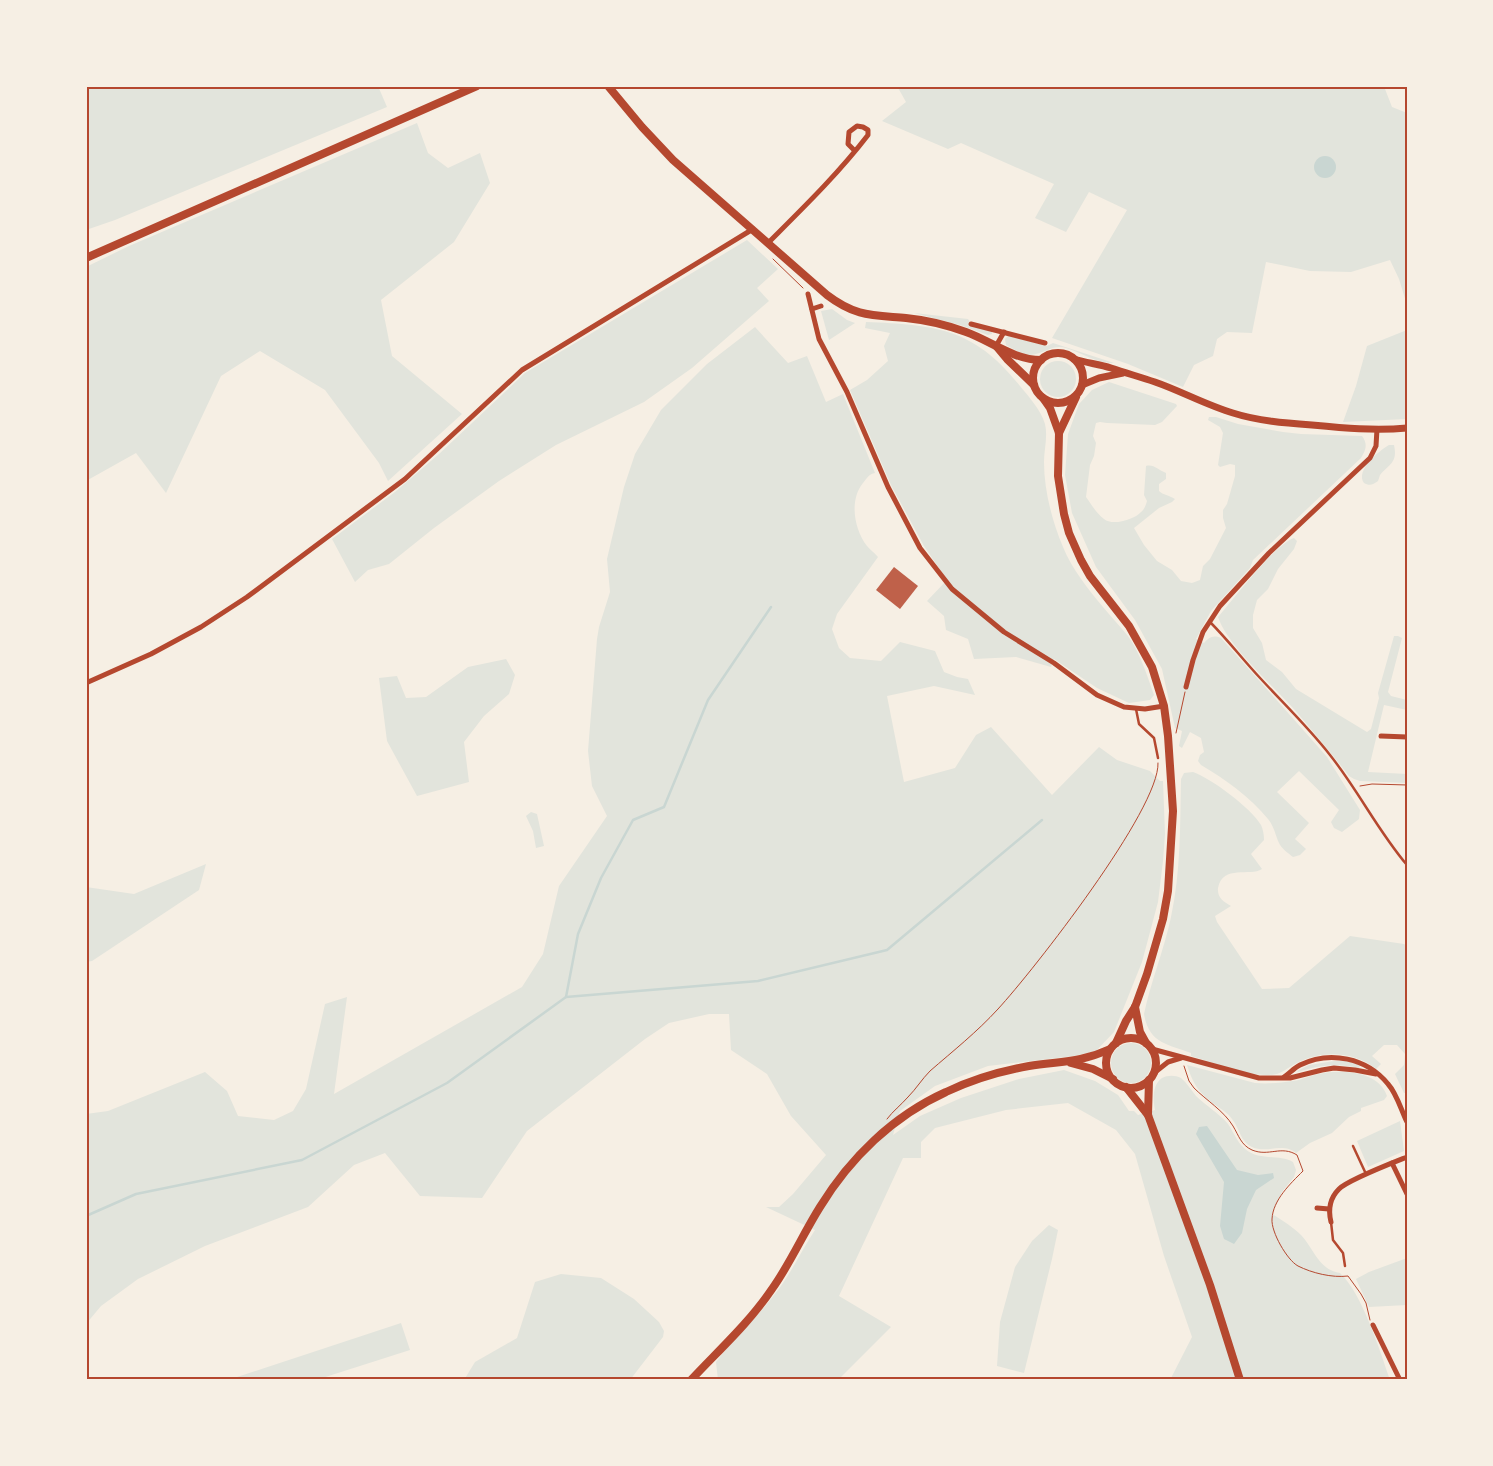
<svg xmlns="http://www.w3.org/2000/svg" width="1493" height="1466" font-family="'Nunito Sans',sans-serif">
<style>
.green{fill:#e2e4dc}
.water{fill:#c9d6d2}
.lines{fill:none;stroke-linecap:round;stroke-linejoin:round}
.stream{stroke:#c9d6d2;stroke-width:2.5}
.building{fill:#bf614a}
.path{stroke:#b5482f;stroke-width:1}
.service{stroke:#b5482f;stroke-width:2.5}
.minor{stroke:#b5482f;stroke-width:5}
.secondary{stroke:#b5482f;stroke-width:7}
.primary{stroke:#b5482f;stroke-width:8}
.trunk{stroke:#b5482f;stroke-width:8}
.neatline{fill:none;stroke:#b5482f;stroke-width:2}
</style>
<rect width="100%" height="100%" fill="#f6efe4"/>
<g class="green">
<polygon points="86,86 378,86 387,107 115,220 86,230"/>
<polygon points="897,86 1386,86 1385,89 1392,107 1407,113 1407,305 1399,279 1390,260 1351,272 1310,271 1266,262 1252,333 1227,332 1217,339 1213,356 1194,365 1183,387 1128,364 1052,338 1127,210 1089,192 1066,232 1035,218 1054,184 961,143 948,149 882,121 906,102"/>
<polygon points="417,123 428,153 448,168 480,153 490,183 454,242 381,300 392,356 462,414 388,481 379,463 325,390 260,351 221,376 166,493 136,453 86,481 86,267 129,246"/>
<polygon points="747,240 778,269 757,288 769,301 692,368 644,402 556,445 499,481 434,528 389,564 368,570 355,582 332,539 395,492 439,454 525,373"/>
<polygon points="832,309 847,320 855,323 829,340 821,311"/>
<polygon points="914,313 968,319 970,322 992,331 992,334 988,335 960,325"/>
<path d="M 866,322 C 936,325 974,328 1020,386 C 1029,397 1041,410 1045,424 C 1048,437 1044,450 1044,462 C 1044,490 1052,521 1063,547 C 1072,569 1088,589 1103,607 C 1111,617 1120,626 1128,636 C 1140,653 1147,675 1154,695 L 1150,700 L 1129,703 L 1097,688 L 1054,659 L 1051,667 L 1016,657 L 974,659 L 968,639 L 946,630 L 944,616 L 927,601 L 947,580 L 924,546 L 891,485 L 850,390 L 867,380 L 888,361 L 884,346 L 890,333 L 865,328 Z"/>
<path d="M 755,327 L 788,363 L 807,356 L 826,402 L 843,394 L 875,473 C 869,474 867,478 863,483 C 849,500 854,529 867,546 C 870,550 875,553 878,557 L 837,614 L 832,629 L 839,648 L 850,658 L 881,661 L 900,642 L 935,651 L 944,672 L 957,677 L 968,679 L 975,695 L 934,686 L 887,696 L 904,782 L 955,768 L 976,735 L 991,727 L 1052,795 L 1099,747 L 1117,760 L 1150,771 L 1160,781 L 1163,781 L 1165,834 L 1163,861 L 1158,902 L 1142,962 L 1114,1032 L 1096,1051 L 1074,1056 L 988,1066 L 935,1086 L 900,1111 L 893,1135 L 920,1116 L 961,1098 L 1019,1079 L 1064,1070 L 1095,1081 L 1118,1095 L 1129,1111 L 1134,1111 L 1138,1115 L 1155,1110 C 1153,1100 1152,1085 1162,1078 C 1168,1075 1175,1075 1181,1078 C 1187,1083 1191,1090 1196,1096 C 1206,1106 1219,1113 1228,1124 C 1234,1133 1237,1142 1245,1149 C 1259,1161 1278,1154 1293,1162 L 1296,1170 L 1294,1177 L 1282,1192 L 1272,1214 C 1282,1220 1293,1227 1301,1235 C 1314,1249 1319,1270 1340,1273 C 1362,1293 1380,1351 1390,1380 L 1170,1380 L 1192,1337 L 1164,1256 L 1135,1154 L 1116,1130 L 1068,1103 L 1006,1110 L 935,1128 L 921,1142 L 921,1158 L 903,1158 L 839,1296 L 891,1327 L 838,1380 L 718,1380 L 716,1362 C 734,1338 756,1319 774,1295 C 790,1276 801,1251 815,1230 L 766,1207 L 779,1207 L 793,1194 L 826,1155 L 791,1116 L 767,1074 L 731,1050 L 729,1014 L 709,1014 L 669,1023 L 645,1039 L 527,1131 L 482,1198 L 420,1196 L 385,1153 L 354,1165 L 308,1207 L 205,1246 L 138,1279 L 101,1306 L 86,1324 L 86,1114 L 108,1111 L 205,1072 L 227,1091 L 238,1116 L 274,1120 L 293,1111 L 306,1089 L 325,1004 L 347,997 L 334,1094 L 522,987 L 543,954 L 559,886 L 607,816 L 592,786 L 588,751 L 597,639 L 599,627 L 610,592 L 607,559 L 624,487 L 635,454 L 661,410 L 707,364 Z"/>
<polygon points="1407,330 1407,419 1343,422 1356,386 1367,346"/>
<path d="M 1008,336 L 1047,346 L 1053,343 L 1114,363 C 1098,364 1082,353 1066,348 C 1053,344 1044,354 1031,355 C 1022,355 1014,349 1006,345 L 1005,339 Z"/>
<circle cx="1058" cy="379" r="18"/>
<path d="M 1109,382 L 1176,404 L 1177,406 L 1162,422 L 1155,425 L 1107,423 L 1100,422 L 1096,423 L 1093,436 L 1096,443 L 1094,456 L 1090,465 L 1086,497 C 1091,504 1097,514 1104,519 C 1112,526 1134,520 1141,512 C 1144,510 1146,505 1147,501 L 1144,495 L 1146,466 C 1154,464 1158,470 1166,473 L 1166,479 L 1159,484 L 1159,491 C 1163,495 1169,495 1175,499 L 1172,502 L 1159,508 L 1134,528 L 1144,545 L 1157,561 L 1172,570 L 1181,581 L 1192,583 L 1200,580 L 1203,566 L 1210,559 L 1226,528 L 1223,518 L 1223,510 L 1227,504 L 1235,476 L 1235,465 L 1230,464 L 1220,467 L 1218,465 L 1223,433 L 1220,427 L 1208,420 L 1209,417 L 1216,417 L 1238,424 L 1283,432 L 1301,434 L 1362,436 C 1368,444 1366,450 1361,458 L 1253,560 L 1250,568 L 1211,611 L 1196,639 L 1204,643 C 1209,637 1213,635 1221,638 L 1297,723 L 1327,757 L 1360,810 L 1359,819 L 1342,832 L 1334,828 L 1331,822 L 1339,810 L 1299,771 L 1277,792 L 1309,823 L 1295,839 L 1306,849 L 1300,855 L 1293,857 C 1288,853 1281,848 1279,843 C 1275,834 1274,826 1268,819 C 1250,797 1225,779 1201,765 L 1198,761 L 1200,755 L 1204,752 L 1201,738 L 1190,732 L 1182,748 L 1179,746 L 1182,731 L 1175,728 L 1162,669 L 1135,620 L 1096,567 L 1072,513 L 1065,475 L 1068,434 L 1079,404 L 1092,390 Z"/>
<path d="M 1389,445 L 1394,445 C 1398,463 1389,464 1380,475 L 1378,481 C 1373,485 1369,486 1364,483 C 1355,470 1379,451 1389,445 Z"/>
<path d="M 1294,538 L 1297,541 L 1294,549 L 1278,569 L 1268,589 L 1257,600 L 1253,615 L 1253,628 L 1262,643 L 1266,660 L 1282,672 L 1296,689 L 1367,732 L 1371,729 L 1379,698 L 1378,693 L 1394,636 L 1398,636 L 1402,638 L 1388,692 L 1391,696 L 1407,700 L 1407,710 L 1384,705 L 1368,772 L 1407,774 L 1407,783 L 1360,781 L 1354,779 L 1349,776 C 1331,753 1312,730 1293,708 C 1272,685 1228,646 1218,617 C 1234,599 1274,545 1294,538 Z"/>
<polygon points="506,659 515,675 509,694 484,716 464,742 469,782 417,796 387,741 379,678 397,676 406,698 426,697 468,667"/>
<path d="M 1193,772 C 1212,779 1250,807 1261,825 C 1263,829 1264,835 1264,840 L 1251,854 L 1262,869 C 1250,877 1223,864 1218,888 C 1217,898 1224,902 1231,906 L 1215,916 L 1217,922 L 1262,989 L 1289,988 L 1350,936 L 1404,944 L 1407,946 L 1407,1093 L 1404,1093 L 1395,1074 L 1404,1065 L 1405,1054 L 1397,1045 L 1384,1045 L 1372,1056 L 1381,1064 L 1376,1069 C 1355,1051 1321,1050 1297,1063 C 1286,1068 1282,1075 1269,1075 C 1243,1076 1216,1063 1191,1056 L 1191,1053 C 1168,1044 1149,1044 1144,1014 C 1151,981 1164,950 1171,917 C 1181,871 1180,825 1181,779 L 1184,773 Z"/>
<polygon points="531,812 537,814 544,846 536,848 533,831 526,816"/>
<polygon points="206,864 199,890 92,961 86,962 86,887 134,894"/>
<circle cx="1131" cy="1063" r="20"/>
<path d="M 1334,1061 L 1346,1061 L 1360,1065 L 1359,1068 C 1337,1063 1319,1065 1298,1072 L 1297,1071 L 1309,1065 Z"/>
<path d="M 1187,1065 L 1255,1083 C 1268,1084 1280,1083 1293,1081 C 1302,1080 1311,1075 1319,1074 C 1341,1069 1379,1071 1387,1096 L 1384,1100 L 1361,1108 L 1361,1111 L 1349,1117 L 1332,1133 L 1310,1143 L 1296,1153 C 1283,1142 1267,1154 1252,1147 C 1240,1141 1240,1129 1232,1119 C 1228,1113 1221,1109 1215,1105 C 1199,1093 1193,1084 1187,1065 Z"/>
<polygon points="1400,1121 1404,1151 1368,1167 1357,1141"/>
<polygon points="1049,1225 1058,1230 1052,1259 1024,1373 997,1366 1000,1322 1015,1267 1032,1241"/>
<polygon points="1407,1258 1407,1305 1369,1307 1356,1279 1369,1272"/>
<polygon points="561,1274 601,1278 634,1299 659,1322 664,1331 663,1337 630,1380 464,1380 475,1362 517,1338 535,1282"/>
<polygon points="401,1323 410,1350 316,1380 228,1380"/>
</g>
<g class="water">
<circle cx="1325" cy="167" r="11"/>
<polygon points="1207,1126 1237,1170 1258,1175 1273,1173 1274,1178 1256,1190 1247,1209 1242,1233 1234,1244 1224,1239 1220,1226 1224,1182 1196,1134 1199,1127"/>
</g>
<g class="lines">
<g class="stream">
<polyline points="86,456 87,456"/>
<polyline points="566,997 578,934 601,878 633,820 664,807 708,700 771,607"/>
<polyline points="86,1216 136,1194 302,1160 447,1083 566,997 758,981 887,950 1042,820"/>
</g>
</g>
<polygon class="building" points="894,567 918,586 900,609 876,590"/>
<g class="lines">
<g class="path">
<polyline points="773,259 803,288"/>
<polyline points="1176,733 1185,692"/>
<polyline points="1360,786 1372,784 1407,785"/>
<path d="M 1184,1066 L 1189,1081 L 1194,1088 C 1206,1100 1224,1111 1233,1126 C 1239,1136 1241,1145 1252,1150 C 1269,1157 1281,1145 1297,1155 L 1303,1171 C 1290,1184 1273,1200 1272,1219 C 1271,1232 1287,1260 1298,1266 C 1312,1273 1332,1278 1348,1276 L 1361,1294 L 1366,1303 L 1370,1320"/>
<path d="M 887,1119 C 893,1111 901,1105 908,1097 C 916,1089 922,1079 930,1071 C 953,1051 977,1032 998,1009 C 1033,971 1160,809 1158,763"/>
</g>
<g class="service">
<path d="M 1210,622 C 1228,640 1243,660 1261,679 C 1284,704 1309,728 1330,755 C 1358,790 1378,831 1407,865"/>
<polyline points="1136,709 1139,724 1154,738 1158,758"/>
<polyline points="1353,1146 1366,1174"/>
<polyline points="1331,1222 1333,1240 1343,1253 1345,1266"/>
</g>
<g class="minor">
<path d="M 768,243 C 803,208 838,174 868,135 L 868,130 L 863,127 L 857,126 L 849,132 L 848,144 L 855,151"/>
<polyline points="808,294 819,339 847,392 888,487 920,548 952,589 1004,632 1054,663 1097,695 1124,707 1145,709 1164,706"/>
<polyline points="812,309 821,306"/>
<polyline points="971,324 1045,343"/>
<polyline points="996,346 1004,332"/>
<polyline points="86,683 151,654 201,627 247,597 405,479 522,370 753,229"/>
<polyline points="1186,687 1193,660 1203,632 1220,606 1269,553 1370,458 1376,446 1377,429"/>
<polyline points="1381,736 1407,737"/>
<polyline points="1152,1049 1259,1078 1290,1078 1322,1070 1334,1068 1355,1070 1376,1074"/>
<polyline points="1154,1073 1168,1062 1181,1058"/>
<path d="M 1284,1077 C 1290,1073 1294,1068 1300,1065 C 1330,1050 1367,1058 1388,1084 C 1397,1094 1401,1110 1407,1122"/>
<polyline points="1392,1163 1407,1194"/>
<polyline points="1317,1208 1329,1209"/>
<path d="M 1331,1222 C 1328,1210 1329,1199 1339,1189 C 1348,1180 1392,1163 1407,1157"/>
<polyline points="1373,1325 1400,1380"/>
</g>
<g class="secondary">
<path d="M 1074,359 C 1086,363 1099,364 1111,368 C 1126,373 1140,377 1155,382 C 1181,391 1206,405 1233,413 C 1258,421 1285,423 1312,425 C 1343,428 1375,431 1407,428"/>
<polyline points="1082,385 1099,378 1123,373"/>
</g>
<g class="primary">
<polyline points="1071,1063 1093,1069 1113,1079"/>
<path d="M 691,1380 C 719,1350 749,1323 772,1289 C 790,1264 803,1234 820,1207 C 850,1158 893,1116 946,1092 C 973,1079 1001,1071 1029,1066 C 1061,1061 1080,1063 1110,1049"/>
</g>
<g class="trunk">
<path d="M 608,86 L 642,127 L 673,160 L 827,295 C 856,317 872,315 906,318 C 926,320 947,325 966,332 C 991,341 1014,360 1041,360"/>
<polyline points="86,258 477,86"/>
<polyline points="997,347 1007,359 1034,385"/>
<circle cx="1058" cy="378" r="25"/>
<polyline points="1043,398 1050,408 1059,433 1058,476 1064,514 1069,533 1081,560 1090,576 1129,626 1152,667 1164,706 1168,736 1173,811 1168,891 1163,919 1147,974 1135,1007 1126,1021 1116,1043"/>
<polyline points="1059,433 1076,397"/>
<polyline points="1135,1007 1140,1032 1146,1043"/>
<circle cx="1131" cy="1063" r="25"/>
<polyline points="1149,1080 1148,1115 1210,1285 1240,1380"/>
<polyline points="1126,1087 1148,1115"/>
</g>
</g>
<rect width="1493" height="1466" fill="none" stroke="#f6efe4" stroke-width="175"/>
<rect x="88" y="88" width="1318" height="1290" class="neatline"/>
</svg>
